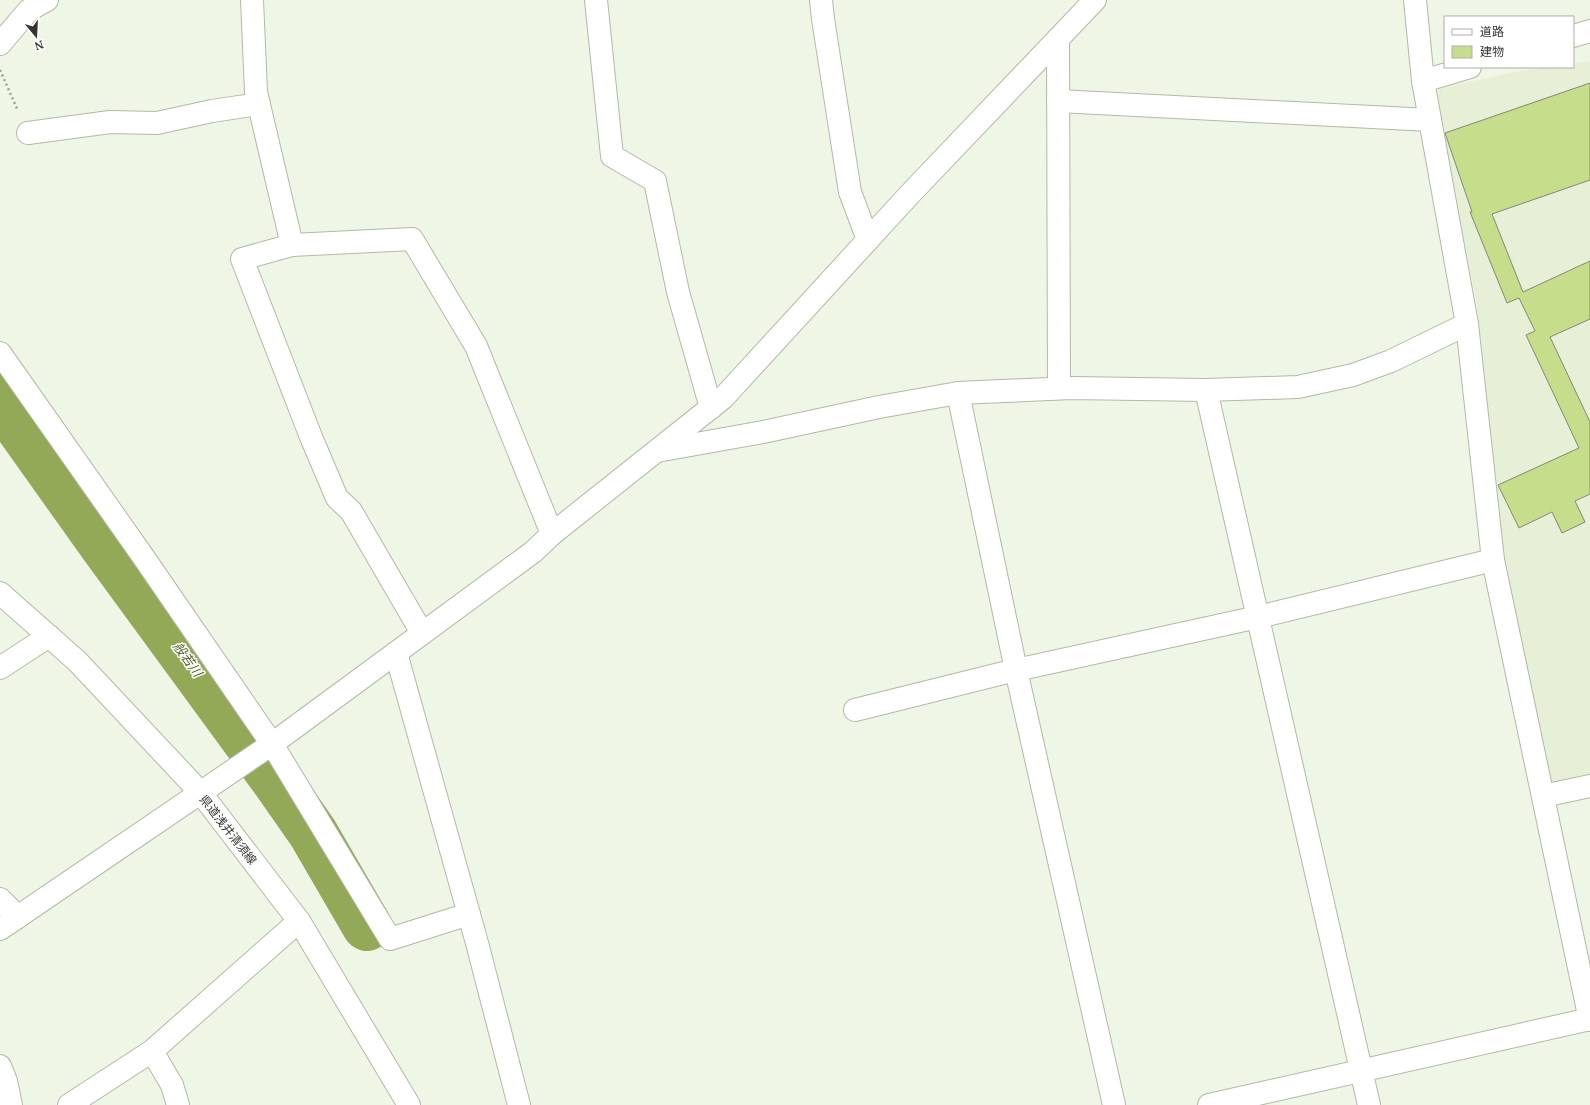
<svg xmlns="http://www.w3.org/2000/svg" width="1590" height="1105" font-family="'Noto Serif','Noto Sans JP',serif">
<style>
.built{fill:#e7efd6}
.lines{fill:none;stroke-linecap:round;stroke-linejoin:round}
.river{stroke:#93a958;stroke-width:50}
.building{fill:#c6de8b;stroke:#838878}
.street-casing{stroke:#b3b8a8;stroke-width:24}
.secondary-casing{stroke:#b3b8a8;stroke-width:24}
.path{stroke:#9da194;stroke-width:2.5;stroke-dasharray:2 3;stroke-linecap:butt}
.street{stroke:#fff;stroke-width:22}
.secondary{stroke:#fff;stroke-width:22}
.labels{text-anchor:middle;stroke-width:3;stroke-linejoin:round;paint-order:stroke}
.street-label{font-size:12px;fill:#33352e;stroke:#fff}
.water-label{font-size:13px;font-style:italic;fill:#4d5b21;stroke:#fff}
</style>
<rect width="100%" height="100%" fill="#f0f6e5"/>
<polygon class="built" points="1590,61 1590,776 1548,786 1506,586 1476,299 1435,102 1440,88 1520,71 1549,67 1573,67 1573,64"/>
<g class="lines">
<polyline class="river" points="0,399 104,545 276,780 313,833 367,926"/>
</g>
<polygon class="building" points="1590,83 1590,180 1492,214 1523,292 1590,261 1590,319 1550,337 1590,422 1590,494 1575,501 1585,522 1562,533 1552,512 1519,528 1498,485 1579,448 1526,335 1535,331 1519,298 1507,303 1470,212 1472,212 1445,133"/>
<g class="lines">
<defs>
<g id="street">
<polyline points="252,0 256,92 292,245 412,239 476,346 552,534"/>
<polyline points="596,0 612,156 655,181 678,292 711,408"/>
<polyline points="821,0 823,19 850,192 868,240"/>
<polyline points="1415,0 1423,81 1467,324 1493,560 1590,1020"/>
<polyline points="1573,36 1590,31"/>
<polyline points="1058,39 1059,388"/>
<polyline points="0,44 29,10 47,0"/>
<polyline points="1423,81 1470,67"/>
<polyline points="1058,101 1430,120"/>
<polyline points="28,133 110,122 157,123 212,111 259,104"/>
<polyline points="292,245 242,259 311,437 337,498 351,511 422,633"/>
<polyline points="0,353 142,555 272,744 390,939 469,914"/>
<polyline points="1206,390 1369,1105"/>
<polyline points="958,393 1016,670 1114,1105"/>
<polyline points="657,451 763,432 879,407 958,393 1072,388 1206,390 1298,387 1353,375 1391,361 1467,324"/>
<polyline points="396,653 477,943 519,1105"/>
<polyline points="0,668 49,636"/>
<polyline points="855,710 1016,670 1258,617 1493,560"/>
<polyline points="1543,796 1590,786"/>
<polyline points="0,899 18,917"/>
<polyline points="152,1051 172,1085 178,1105"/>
<polyline points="0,1066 6,1081 11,1105"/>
<polyline points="69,1105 152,1051 299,921"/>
<polyline points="1209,1105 1590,1019"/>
</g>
<g id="secondary">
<polyline points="0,593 77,661 200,792 299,921 409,1105"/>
<polyline points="0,929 272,744 533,552 552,534 723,398 910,194 1095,0"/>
</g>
</defs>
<use href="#street" class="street-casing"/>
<use href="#secondary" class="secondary-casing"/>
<polyline class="path" points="0,70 18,111"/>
<use href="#street" class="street"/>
<use href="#secondary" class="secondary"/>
</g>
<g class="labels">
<g class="street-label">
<text transform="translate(228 830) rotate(52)" y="4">県道浅井清須線</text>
</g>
<g class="water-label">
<text transform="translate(188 659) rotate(54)" y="5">般若川</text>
</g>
</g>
<rect x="1444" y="16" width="130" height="52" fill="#ffffff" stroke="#adaeab"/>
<rect x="1452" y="29" width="20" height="6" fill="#ffffff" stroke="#adaeab"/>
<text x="1480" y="36" font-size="12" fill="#33352e">道路</text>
<rect x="1452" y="46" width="20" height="12" fill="#c6de8b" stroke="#adaeab"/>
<text x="1480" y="56" font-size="12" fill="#33352e">建物</text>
<g transform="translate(36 36) rotate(162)" stroke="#ffffff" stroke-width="3" paint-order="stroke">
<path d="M0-3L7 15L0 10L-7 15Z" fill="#33352e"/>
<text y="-6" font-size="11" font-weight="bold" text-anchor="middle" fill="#33352e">N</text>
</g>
</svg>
